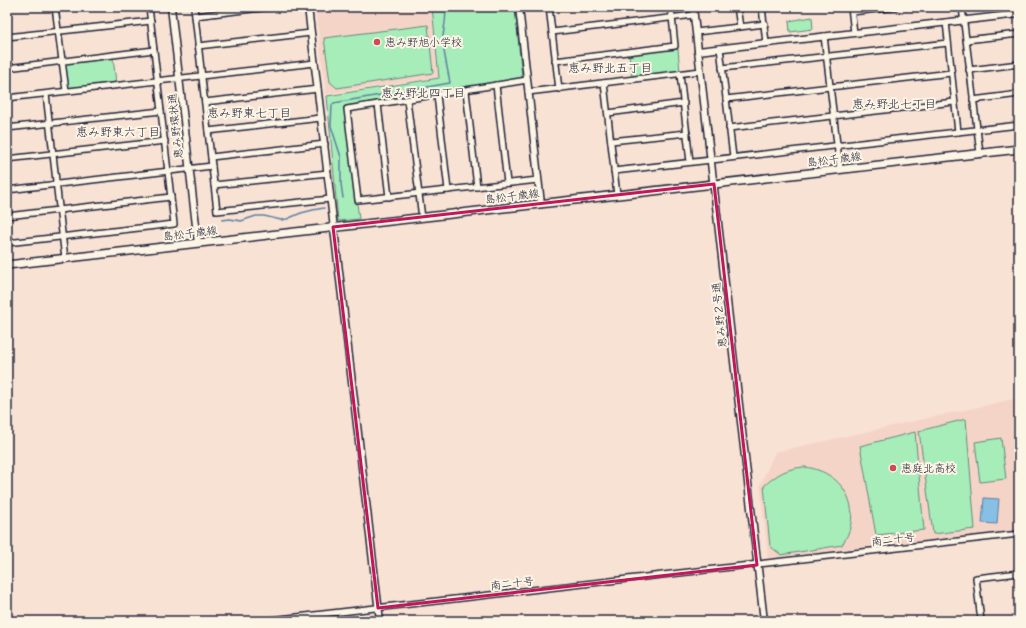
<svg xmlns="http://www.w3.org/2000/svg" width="1026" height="628" font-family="Delius,'Klee One',sans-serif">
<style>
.built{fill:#f5d4c8}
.green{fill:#a6edb9;stroke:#64887a}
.water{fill:#87bfe5;stroke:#5f80a1}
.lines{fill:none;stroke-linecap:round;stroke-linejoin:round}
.stream{stroke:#5f80a1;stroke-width:1.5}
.minor-casing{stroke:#22223b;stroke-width:8}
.tertiary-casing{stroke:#22223b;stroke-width:9}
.secondary-casing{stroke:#22223b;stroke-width:10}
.minor{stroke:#fcf5e5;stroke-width:5}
.tertiary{stroke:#fcf5e5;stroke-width:6}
.secondary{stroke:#fcf5e5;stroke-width:7}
.marked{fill:none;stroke:#c2185b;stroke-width:3;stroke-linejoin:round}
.poi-dot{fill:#d1495b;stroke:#fcf5e5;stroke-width:1.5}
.labels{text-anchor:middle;stroke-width:4;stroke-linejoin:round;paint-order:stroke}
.poi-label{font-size:11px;fill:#22223b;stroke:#fcf5e5;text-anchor:start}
.street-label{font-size:11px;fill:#22223b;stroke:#fcf5e5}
.neighbourhood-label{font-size:12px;fill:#22223b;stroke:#fcf5e5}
</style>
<rect width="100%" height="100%" fill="#f8e2d4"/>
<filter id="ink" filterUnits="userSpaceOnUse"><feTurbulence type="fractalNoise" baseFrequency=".025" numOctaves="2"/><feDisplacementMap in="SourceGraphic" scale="8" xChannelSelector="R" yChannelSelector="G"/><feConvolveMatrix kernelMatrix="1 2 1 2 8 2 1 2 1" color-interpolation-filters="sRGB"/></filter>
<g filter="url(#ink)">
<g class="built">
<polygon points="315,7 431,7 438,77 326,94"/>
<polygon points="1014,399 1017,408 1019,408 1019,530 768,558 760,485 775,452"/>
</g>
<g class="green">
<polygon points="432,7 515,7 522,78 345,106 359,219 338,221 327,96 439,78"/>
<polygon points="812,17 813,29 790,32 789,21"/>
<polygon points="428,25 433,73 337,88 330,82 324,38"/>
<polygon points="678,49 680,72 632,77 629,54"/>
<polygon points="113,58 116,82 68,88 65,64"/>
<polygon points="966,419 975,529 933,534 919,431"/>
<polygon points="915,432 924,530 876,535 860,446"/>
<polygon points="1001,438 1006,479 980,482 975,442"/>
<path d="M 805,467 C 845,472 865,511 842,545 L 781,555 L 770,546 L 764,486 C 777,474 787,468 805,467 Z"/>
</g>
<polygon class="water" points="984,498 999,499 997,524 982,523"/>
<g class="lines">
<g class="stream">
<path d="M 343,198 L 341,184 L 341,157 L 331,126 L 332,105 L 334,103 L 450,83 C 448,70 444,56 443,42 C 442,31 448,18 445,7"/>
<polyline points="222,220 230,219 241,221 256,216 264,216 281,220 287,219 301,213 313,210 324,208"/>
</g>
<defs>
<g id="minor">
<polyline points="55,7 66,91"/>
<polyline points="194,7 217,211 330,199"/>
<polyline points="549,7 559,89"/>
<polyline points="737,7 740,27"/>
<polyline points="762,7 766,43"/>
<polyline points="851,7 854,33"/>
<polyline points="962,7 980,153"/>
<polyline points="852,12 895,7"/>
<polyline points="195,16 270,7"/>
<polyline points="946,22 958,132"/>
<polyline points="552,32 694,15"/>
<polyline points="696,32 765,24"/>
<polyline points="824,36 840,169"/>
<polyline points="7,37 151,21"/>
<polyline points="966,40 1019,34"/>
<polyline points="198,46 311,33"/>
<polyline points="720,48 733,157"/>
<polyline points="555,61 675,46 671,7"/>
<polyline points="7,68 154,50"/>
<polyline points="722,68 948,43"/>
<polyline points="969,70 1019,64"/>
<polyline points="680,74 690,162"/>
<polyline points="527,80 347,109 358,200 538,180"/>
<polyline points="604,83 617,195"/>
<polyline points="496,85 507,183"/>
<polyline points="466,91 477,187"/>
<polyline points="528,92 701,71"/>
<polyline points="46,94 65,259"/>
<polyline points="437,95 448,190"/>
<polyline points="7,98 315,63"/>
<polyline points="726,99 951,73"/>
<polyline points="407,100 422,218"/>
<polyline points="973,100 1019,94"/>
<polyline points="205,102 318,89"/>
<polyline points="378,104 389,197"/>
<polyline points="608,113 684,103"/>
<polyline points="7,128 161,111"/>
<polyline points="729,128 954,102"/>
<polyline points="208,131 321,118"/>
<polyline points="611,141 687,133"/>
<polyline points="211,157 325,144"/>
<polyline points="7,159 165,141"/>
<polyline points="614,171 1019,125"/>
<polyline points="214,185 328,173"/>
<polyline points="7,190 212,166"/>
<polyline points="7,216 171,197"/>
<polyline points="7,243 174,224 149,7"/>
<polyline points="262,621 1019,534"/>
<polyline points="981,621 976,578 1019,573"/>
</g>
<g id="tertiary">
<polyline points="171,7 198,243"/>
<polyline points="308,7 380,621"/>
<polyline points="519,7 541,204"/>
<polyline points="693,7 764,621"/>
<polyline points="698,51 1019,14"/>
</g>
<polyline id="secondary" points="7,265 1019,149"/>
</defs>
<use href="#minor" class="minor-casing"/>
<use href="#tertiary" class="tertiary-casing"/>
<use href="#secondary" class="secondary-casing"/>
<use href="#minor" class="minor"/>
<use href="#tertiary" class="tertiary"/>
<use href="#secondary" class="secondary"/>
</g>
</g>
<path class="marked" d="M 714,184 L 757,565 L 378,608 L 333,227 Z"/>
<g class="poi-dot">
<circle cx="377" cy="42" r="4"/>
<circle cx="893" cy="468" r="4"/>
</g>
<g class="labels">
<g class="poi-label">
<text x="385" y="46">恵み野旭小学校</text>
<text x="901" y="472">恵庭北高校</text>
</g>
<g class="street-label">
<text transform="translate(175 126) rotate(-96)" y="4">恵み野環状通</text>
<text transform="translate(834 159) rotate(-7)" y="4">島松千歳線</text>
<text transform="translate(512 196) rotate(-7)" y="4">島松千歳線</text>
<text transform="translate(190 233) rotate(-7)" y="4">島松千歳線</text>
<text transform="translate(719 315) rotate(-96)" y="4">恵み野２号通</text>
<text transform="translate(893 539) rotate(-7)" y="4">南二十号</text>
<text transform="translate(512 583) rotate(-7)" y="4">南二十号</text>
</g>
<g class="neighbourhood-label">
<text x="610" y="72">恵み野北五丁目</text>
<text x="423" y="97">恵み野北四丁目</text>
<text x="894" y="108">恵み野北七丁目</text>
<text x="249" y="117">恵み野東七丁目</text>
<text x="118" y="136">恵み野東六丁目</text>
</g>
</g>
<rect width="1026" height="628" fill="none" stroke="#fcf5e5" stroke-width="24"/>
<rect x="12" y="12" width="1002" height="604" fill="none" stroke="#22223b" stroke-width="1.5" filter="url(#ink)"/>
</svg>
